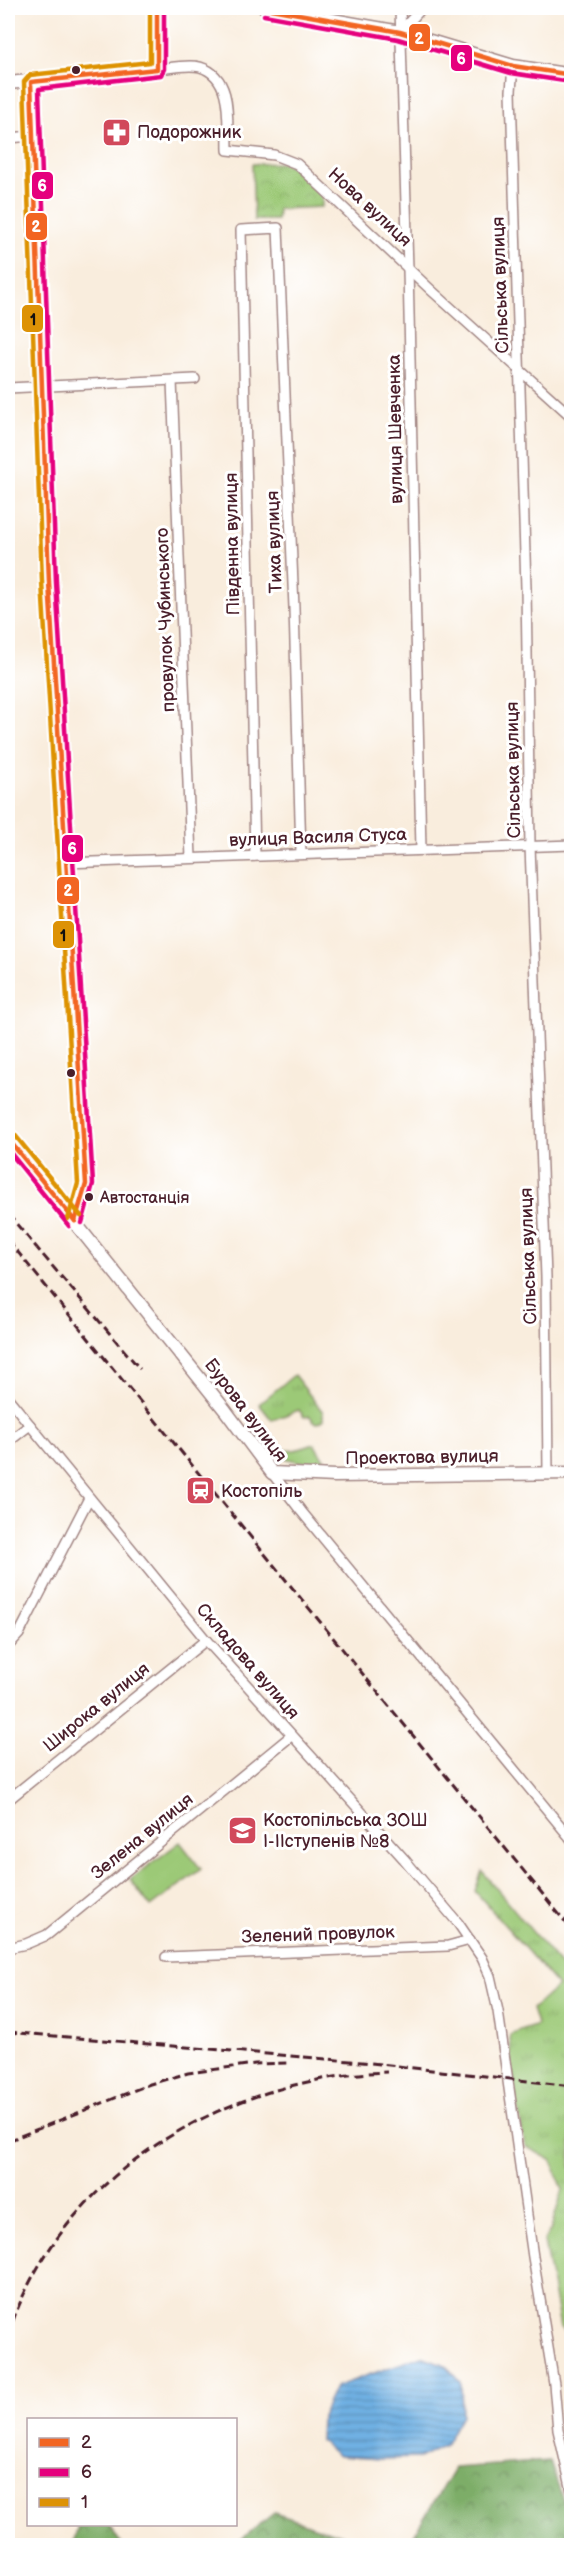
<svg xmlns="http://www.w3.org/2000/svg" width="579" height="2553" font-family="'Balsamiq Sans',sans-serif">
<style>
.grass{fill:url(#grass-tufts);stroke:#737451;stroke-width:1.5}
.forest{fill:url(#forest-crowns);stroke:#64664a;stroke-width:1.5}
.park{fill:url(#park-crowns);stroke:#737451;stroke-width:1.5}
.garden{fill:#9cc977;stroke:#737451;stroke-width:1.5}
.water{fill:url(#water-rules);stroke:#5c6887;stroke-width:1.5}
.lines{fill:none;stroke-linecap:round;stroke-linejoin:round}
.street-casing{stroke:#a28684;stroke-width:12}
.secondary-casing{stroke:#a28684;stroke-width:15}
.street{stroke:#fff;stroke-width:9}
.secondary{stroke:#fff;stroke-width:12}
.rail{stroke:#4a1f2b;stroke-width:3;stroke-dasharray:9 4.5;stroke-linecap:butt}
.bus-1-casing{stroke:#fff;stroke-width:9}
.bus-2-casing{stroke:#fff;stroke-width:9}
.bus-3-casing{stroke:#fff;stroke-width:9}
.bus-1{stroke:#f26522;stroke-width:4.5}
.bus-2{stroke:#e5007d;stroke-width:4.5}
.bus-3{stroke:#dd9206;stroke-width:4.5}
.bus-dot{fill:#4a1f2b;stroke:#fff;stroke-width:2}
.labels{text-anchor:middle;stroke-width:6;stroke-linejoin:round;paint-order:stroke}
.bus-label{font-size:16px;fill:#4a1f2b;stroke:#fff;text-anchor:start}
.poi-label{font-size:18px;fill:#4a1f2b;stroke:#fff;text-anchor:start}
.street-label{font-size:18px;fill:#4a1f2b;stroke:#fff}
.line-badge{stroke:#fff;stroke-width:2}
.badge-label{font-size:16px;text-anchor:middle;font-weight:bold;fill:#fff}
.pale-badge-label{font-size:16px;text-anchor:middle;font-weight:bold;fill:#111}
</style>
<defs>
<pattern id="grass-tufts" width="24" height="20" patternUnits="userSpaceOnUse" patternTransform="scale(1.5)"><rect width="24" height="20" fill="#9cc977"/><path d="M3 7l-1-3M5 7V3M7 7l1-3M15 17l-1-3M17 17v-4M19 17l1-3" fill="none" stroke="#88ac67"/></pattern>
<pattern id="forest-crowns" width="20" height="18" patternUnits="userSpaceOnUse" patternTransform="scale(1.5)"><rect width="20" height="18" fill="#7dad68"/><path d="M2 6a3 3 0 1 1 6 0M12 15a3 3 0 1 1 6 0" fill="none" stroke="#688c56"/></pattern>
<pattern id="park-crowns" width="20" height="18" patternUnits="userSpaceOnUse" patternTransform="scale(1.5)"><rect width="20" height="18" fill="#9cc977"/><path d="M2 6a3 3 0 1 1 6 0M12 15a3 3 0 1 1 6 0" fill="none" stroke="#88ac67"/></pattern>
<pattern id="water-rules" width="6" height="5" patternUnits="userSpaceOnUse" patternTransform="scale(1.5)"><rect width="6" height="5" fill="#6fb0e3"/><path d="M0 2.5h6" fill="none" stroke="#5d8fb8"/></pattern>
</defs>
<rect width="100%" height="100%" fill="#fff"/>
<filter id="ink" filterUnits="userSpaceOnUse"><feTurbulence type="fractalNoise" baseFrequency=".0167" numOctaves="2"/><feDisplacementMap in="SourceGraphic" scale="12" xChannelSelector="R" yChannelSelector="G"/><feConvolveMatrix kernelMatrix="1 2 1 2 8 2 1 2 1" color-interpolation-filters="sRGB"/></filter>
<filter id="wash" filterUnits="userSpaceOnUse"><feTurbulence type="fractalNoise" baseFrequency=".008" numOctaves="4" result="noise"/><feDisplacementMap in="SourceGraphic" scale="24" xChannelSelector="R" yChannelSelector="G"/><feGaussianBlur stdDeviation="1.35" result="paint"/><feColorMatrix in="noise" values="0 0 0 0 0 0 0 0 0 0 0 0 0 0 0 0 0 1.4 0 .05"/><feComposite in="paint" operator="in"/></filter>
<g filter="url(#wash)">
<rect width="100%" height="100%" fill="#f9eddd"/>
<g class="grass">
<polygon points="294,1375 323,1412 323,1420 318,1423 314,1422 310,1416 304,1417 299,1410 272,1420 259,1404"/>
<path d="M 252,1421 L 256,1422 C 279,1449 278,1458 314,1444 L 324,1459 L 322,1464 C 281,1462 276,1456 249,1426 Z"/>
<polygon points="482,1871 571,1978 571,2337 560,2327 544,2241 551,2229 563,2189 551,2160 525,2146 512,2075 510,2035 537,2025 532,2009 558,1986 475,1891"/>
</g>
<g class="forest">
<polygon points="550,2461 571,2523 571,2545 408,2545 454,2468"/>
<polygon points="274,2513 372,2545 234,2545"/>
<polygon points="78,2525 109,2525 122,2545 73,2545"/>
</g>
<polygon class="park" points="283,163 296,169 322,193 322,207 278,209 277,220 254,220 252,164"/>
<polygon class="garden" points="180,1842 201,1869 151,1907 130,1880"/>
<polygon class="water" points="421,2356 445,2365 461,2382 462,2415 445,2445 419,2458 380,2459 338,2456 320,2441 321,2417 335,2387"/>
</g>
<g filter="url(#ink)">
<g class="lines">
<defs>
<g id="street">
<polyline points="400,8 408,269 421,850"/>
<polyline points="400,32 422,8"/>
<polyline points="513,66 511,91 526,588 530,846 546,1277 548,1474"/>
<path d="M 157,69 C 170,68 188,64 200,67 C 234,77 227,122 228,150 L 274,155 L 297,164 L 431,290 L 572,417"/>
<polyline points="31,82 49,582 86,1184 75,1221"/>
<polyline points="8,138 33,136"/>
<polyline points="172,381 191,858"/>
<polyline points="8,388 195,379"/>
<polyline points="255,856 241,230 278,228 294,608 301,854"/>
<polyline points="65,863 572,845"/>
<polyline points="8,1398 206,1640 404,1859 458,1923 482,1958 490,1976 498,2011 533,2257 554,2384 558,2430 572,2491"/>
<polyline points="8,1442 30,1425"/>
<polyline points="272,1473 301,1511 572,1840"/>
<polyline points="8,1646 19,1634 89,1498"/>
<polyline points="8,1800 206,1640"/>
<polyline points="8,1948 26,1944 47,1935 291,1736"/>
<polyline points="166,1957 448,1946 470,1940"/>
</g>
<g id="secondary">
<polyline points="265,8 400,32 513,66 572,75"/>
<polyline points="8,83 157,69 157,8"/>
<polyline points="8,1139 225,1410 272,1473 335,1476 572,1473"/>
</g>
</defs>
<use href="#street" class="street-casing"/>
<use href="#secondary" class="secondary-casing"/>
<use href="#street" class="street"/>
<use href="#secondary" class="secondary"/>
<g class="rail">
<polyline points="8,1214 140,1369"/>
<polyline points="8,1240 572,1930"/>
<polyline points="8,2032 362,2062 572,2086"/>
<polyline points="8,2141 150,2084 188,2073 255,2064 290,2063"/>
<path d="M 8,2335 C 59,2174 224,2078 387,2072"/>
</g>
<defs>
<g id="bus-1">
<polyline points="265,8 400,32 513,66 572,75"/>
<polyline points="8,1139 75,1221"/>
<polyline points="75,1221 86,1184 49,582 31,82 157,69 157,8"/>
</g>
<g id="bus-2">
<polyline points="264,15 398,39 511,73 571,82"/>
<polyline points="8,1150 69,1226"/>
<polyline points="82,1223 93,1184 56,582 39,89 161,75 164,69 164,8"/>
</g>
<g id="bus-3">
<polyline points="14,1134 81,1216"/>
<polyline points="68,1219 78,1183 42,582 24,82 30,75 150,62 150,8"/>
</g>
</defs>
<use href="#bus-1" class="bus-1-casing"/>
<use href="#bus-2" class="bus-2-casing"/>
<use href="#bus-3" class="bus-3-casing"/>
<use href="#bus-1" class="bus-1"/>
<use href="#bus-2" class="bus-2"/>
<use href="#bus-3" class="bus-3"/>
</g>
</g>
<defs>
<symbol id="pharmacy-square" viewBox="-11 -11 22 22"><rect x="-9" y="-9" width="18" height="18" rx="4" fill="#d1495b" stroke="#fff"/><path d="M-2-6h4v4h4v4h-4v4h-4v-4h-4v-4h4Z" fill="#fff"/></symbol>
<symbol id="station-square" viewBox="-11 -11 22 22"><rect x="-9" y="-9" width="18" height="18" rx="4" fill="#d1495b" stroke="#fff"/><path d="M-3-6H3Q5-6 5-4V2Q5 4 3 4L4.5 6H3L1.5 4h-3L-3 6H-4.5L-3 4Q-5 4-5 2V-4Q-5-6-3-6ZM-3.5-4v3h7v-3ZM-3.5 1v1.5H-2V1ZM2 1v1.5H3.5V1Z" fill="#fff"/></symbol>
<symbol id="school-square" viewBox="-11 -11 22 22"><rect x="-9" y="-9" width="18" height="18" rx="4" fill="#d1495b" stroke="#fff"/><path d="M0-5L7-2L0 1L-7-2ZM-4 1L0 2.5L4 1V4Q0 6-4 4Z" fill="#fff"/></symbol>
</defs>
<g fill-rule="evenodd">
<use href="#pharmacy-square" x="100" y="116" width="33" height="33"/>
<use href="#station-square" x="184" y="1474" width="33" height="33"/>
<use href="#school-square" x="226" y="1814" width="33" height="33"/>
</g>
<g class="bus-dot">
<circle cx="76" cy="70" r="5"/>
<circle cx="71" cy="1073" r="5"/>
<circle cx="89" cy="1197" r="5"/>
</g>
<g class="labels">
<g class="bus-label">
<text x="100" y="1203">Автостанція</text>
</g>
<g class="poi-label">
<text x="137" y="138">Подорожник</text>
<text x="221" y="1497">Костопіль</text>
<text x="263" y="1826">Костопільська ЗОШ<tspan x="263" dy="21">І-ІІступенів №8</tspan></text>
</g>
<g class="street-label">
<text transform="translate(370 207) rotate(43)" y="6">Нова вулиця</text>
<text transform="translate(500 285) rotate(-92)" y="6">Сільська вулиця</text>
<text transform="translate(395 429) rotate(-91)" y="6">вулиця Шевченка</text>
<text transform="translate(274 542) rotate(-92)" y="6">Тиха вулиця</text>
<text transform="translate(232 544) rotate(-91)" y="6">Південна вулиця</text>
<text transform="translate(165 620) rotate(-92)" y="6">провулок Чубинського</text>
<text transform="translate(513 770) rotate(-91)" y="6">Сільська вулиця</text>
<text transform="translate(318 837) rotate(-2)" y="6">вулиця Василя Стуса</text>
<text transform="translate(528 1256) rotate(-92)" y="6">Сільська вулиця</text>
<text transform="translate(246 1410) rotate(53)" y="6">Бурова вулиця</text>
<text transform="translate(422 1457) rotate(-1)" y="6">Проектова вулиця</text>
<text transform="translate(248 1661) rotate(49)" y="6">Складова вулиця</text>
<text transform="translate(96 1707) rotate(-39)" y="6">Широка вулиця</text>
<text transform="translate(142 1836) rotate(-39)" y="6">Зелена вулиця</text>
<text transform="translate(318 1934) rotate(-2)" y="6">Зелений провулок</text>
</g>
</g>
<g class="line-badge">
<rect x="408" y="23" width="23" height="29" rx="6" fill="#f26522"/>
<rect x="450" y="44" width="23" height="28" rx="6" fill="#e5007d"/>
<rect x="31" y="171" width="23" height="29" rx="6" fill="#e5007d"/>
<rect x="25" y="212" width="23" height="29" rx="6" fill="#f26522"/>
<rect x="21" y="304" width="23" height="29" rx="6" fill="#dd9206"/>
<rect x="61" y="834" width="23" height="29" rx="6" fill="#e5007d"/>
<rect x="56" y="876" width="24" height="29" rx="6" fill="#f26522"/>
<rect x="52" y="920" width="23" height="29" rx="6" fill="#dd9206"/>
</g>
<g class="badge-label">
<text x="419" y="44">2</text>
<text x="461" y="64">6</text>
<text x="42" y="191">6</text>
<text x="36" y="232">2</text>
<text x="72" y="854">6</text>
<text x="68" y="896">2</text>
</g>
<g class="pale-badge-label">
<text x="33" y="325">1</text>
<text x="63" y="941">1</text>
</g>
<rect width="579" height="2553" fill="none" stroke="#fff" stroke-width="30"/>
<rect x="27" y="2418" width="210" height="108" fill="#ffffff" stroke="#b7a5aa" stroke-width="1.5"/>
<rect x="39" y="2438" width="30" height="9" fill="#f26522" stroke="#b7a5aa" stroke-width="1.5"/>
<text x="81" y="2448" font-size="18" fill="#4a1f2b">2</text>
<rect x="39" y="2468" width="30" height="9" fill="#e5007d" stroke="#b7a5aa" stroke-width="1.5"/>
<text x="81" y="2478" font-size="18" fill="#4a1f2b">6</text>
<rect x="39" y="2498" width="30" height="9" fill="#dd9206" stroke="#b7a5aa" stroke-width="1.5"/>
<text x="81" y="2508" font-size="18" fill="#4a1f2b">1</text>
</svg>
